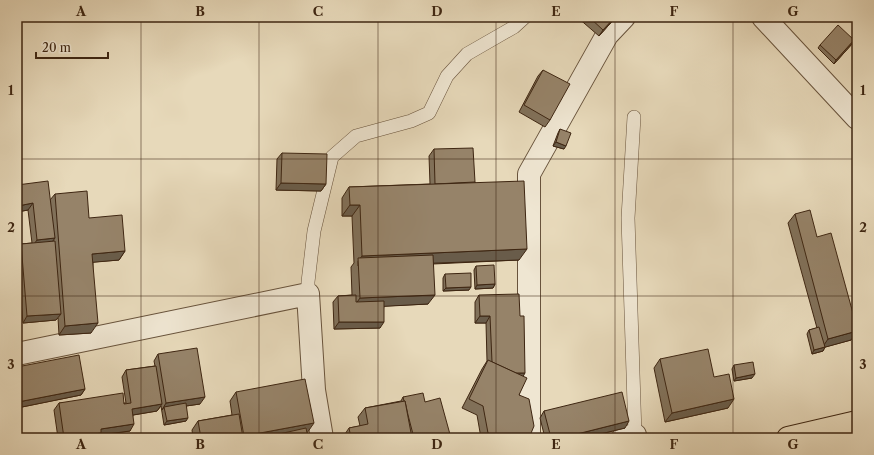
<svg xmlns="http://www.w3.org/2000/svg" width="874" height="455" font-family="'Libre Caslon Text',serif">
<style>
.lines{fill:none;stroke-linecap:round;stroke-linejoin:round}
.lane-casing{stroke:#68533c;stroke-width:14}
.street-casing{stroke:#68533c;stroke-width:24}
.primary-casing{stroke:#3e2612;stroke-width:24}
.lane{stroke:#efe6d2;stroke-width:13}
.street{stroke:#efe6d2;stroke-width:22}
.primary{stroke:#e7d9ba;stroke-width:22}
.wall{fill:#81715a;stroke:#3e2612}
.shaded-wall{fill:#695c4a;stroke:#3e2612}
.building{fill:#968369;stroke:#3e2612}
.grid{fill:none;stroke:#3e2612;stroke-width:1;stroke-opacity:0.55}
.neatline{fill:none;stroke:#3e2612;stroke-width:1.5}
.grid-label{font-size:13px;text-anchor:middle;font-weight:bold;fill:#3e2612}
</style>
<rect width="100%" height="100%" fill="#e7d9ba"/>
<filter id="stains"><feTurbulence type="fractalNoise" baseFrequency=".005" numOctaves="4"/><feColorMatrix values="0 0 0 0 .2 0 0 0 0 .09 0 0 0 0 .02 0 0 0 .5 -.17"/></filter>
<radialGradient id="worn" r=".72"><stop offset=".6" stop-color="#630" stop-opacity="0"/><stop offset="1" stop-color="#630" stop-opacity=".3"/></radialGradient>
<g class="lines">
<defs>
<g id="lane">
<polyline points="634,117 628,218 635,435"/>
<polyline points="308,294 308,282 314,231 332,157 356,136 411,121 429,113 447,76 467,54 514,27 525,17"/>
</g>
<g id="street">
<polyline points="763,17 857,118"/>
<polyline points="17,354 308,294 314,390 322,438"/>
<polyline points="529,438 529,174 607,35 624,17"/>
<polyline points="623,438 635,435 635,438"/>
</g>
<polyline id="primary" points="788,438 857,422"/>
</defs>
<use href="#lane" class="lane-casing"/>
<use href="#street" class="street-casing"/>
<use href="#primary" class="primary-casing"/>
<use href="#lane" class="lane"/>
<use href="#street" class="street"/>
<use href="#primary" class="primary"/>
</g>
<g class="wall">
<polygon points="577,17 616,17 599,36"/>
<polygon points="852,44 834,64 818,48 820,45"/>
<polygon points="543,70 550,120 545,127 519,112 538,76"/>
<polygon points="560,129 564,149 553,146 558,133"/>
<polygon points="434,149 475,182 519,260 433,264 428,304 384,306 380,328 334,329 333,302 338,296 352,295 351,267 354,263 352,216 342,216 342,198 349,187 430,184 429,156"/>
<polygon points="282,153 326,184 321,191 276,190 277,159"/>
<polygon points="17,185 50,200 55,194 89,218 125,251 119,260 93,262 91,333 59,335 58,318 56,320 23,323 17,258 17,250 21,244 32,243 28,210 17,212"/>
<polygon points="795,214 817,237 857,328 857,332 851,340 825,347 823,351 812,354 807,334 809,330 817,328 788,223"/>
<polygon points="476,266 495,284 493,288 475,289 474,270"/>
<polygon points="445,274 469,290 443,291 443,278"/>
<polygon points="479,295 523,377 519,395 529,438 481,438 477,415 462,408 482,369 487,361 486,323 475,323 475,302"/>
<polygon points="158,354 200,404 186,406 186,421 164,425 161,406 157,411 133,415 130,431 100,435 98,438 58,438 54,410 59,403 126,403 122,377 126,370 155,366 154,361"/>
<polygon points="660,359 714,377 728,408 665,422 654,368"/>
<polygon points="734,365 752,378 734,381 732,369"/>
<polygon points="17,367 85,389 81,395 17,408"/>
<polygon points="236,392 307,432 308,438 193,438 192,430 198,421 232,415 230,401"/>
<polygon points="403,397 425,402 451,438 343,438 343,437 349,428 360,426 358,417 365,408 401,401"/>
<polygon points="544,411 625,428 584,438 545,438 540,418"/>
</g>
<g class="shaded-wall">
<polygon points="615,17 616,17 599,36 603,30"/>
<polygon points="854,40 852,44 834,64 836,60"/>
<polygon points="556,142 566,146 564,149 553,146"/>
<polygon points="281,183 326,184 321,191 276,190"/>
<polygon points="33,203 28,210 17,212 17,206 18,206"/>
<polygon points="350,205 360,205 352,216 342,216"/>
<polygon points="55,238 50,245 32,247 37,240"/>
<polygon points="527,249 519,260 358,266 358,261 362,256"/>
<polygon points="125,251 119,260 85,263 92,254"/>
<polygon points="495,284 493,288 475,289 477,285"/>
<polygon points="471,287 469,290 443,291 446,288"/>
<polygon points="435,295 428,304 353,308 360,298"/>
<polygon points="61,314 56,320 23,323 27,316"/>
<polygon points="480,316 490,316 486,323 475,323"/>
<polygon points="339,322 384,322 380,328 334,329"/>
<polygon points="98,323 91,333 59,335 65,326"/>
<polygon points="857,331 851,340 822,348 828,339"/>
<polygon points="825,347 823,351 812,354 814,350"/>
<polygon points="510,373 525,373 521,380"/>
<polygon points="755,374 752,378 734,381 736,378"/>
<polygon points="85,389 81,395 17,408 17,404 18,402"/>
<polygon points="205,397 200,404 165,409 164,407 162,410 166,403"/>
<polygon points="734,399 728,408 665,422 672,413"/>
<polygon points="162,404 157,411 127,416 132,409"/>
<polygon points="188,418 186,421 164,425 167,421"/>
<polygon points="629,421 625,428 584,438 561,438"/>
<polygon points="314,423 307,433 278,438 243,438 244,436"/>
<polygon points="134,424 130,431 100,435 98,438 70,438 101,429"/>
</g>
<g class="building">
<polygon points="589,17 615,17 603,30"/>
<polygon points="838,25 854,40 836,60 820,45"/>
<polygon points="543,70 570,84 550,120 524,105"/>
<polygon points="560,129 571,133 566,146 556,142"/>
<polygon points="473,148 475,182 435,184 434,149"/>
<polygon points="282,153 327,154 326,184 281,183"/>
<polygon points="48,181 55,238 37,240 33,203 18,206 17,185"/>
<polygon points="524,181 527,249 362,256 360,205 350,205 349,187"/>
<polygon points="87,191 89,218 122,215 125,251 92,254 98,323 65,326 55,194"/>
<polygon points="810,210 817,237 831,233 857,328 857,331 828,339 795,214"/>
<polygon points="55,241 61,314 27,316 21,244"/>
<polygon points="433,255 435,295 360,298 358,258"/>
<polygon points="494,265 495,284 477,285 476,266"/>
<polygon points="471,273 471,287 446,288 445,274"/>
<polygon points="519,294 520,316 524,316 525,373 516,373 492,362 490,316 480,316 479,295"/>
<polygon points="356,295 356,302 384,301 384,322 339,322 338,296"/>
<polygon points="819,327 825,347 814,350 809,330"/>
<polygon points="197,348 205,397 166,403 158,354"/>
<polygon points="708,349 714,377 729,374 734,399 672,413 660,359"/>
<polygon points="79,355 85,389 18,402 17,394 17,367"/>
<polygon points="488,360 527,378 519,395 529,399 534,426 529,438 499,438 488,433 483,406 469,399"/>
<polygon points="753,362 755,374 736,378 734,365"/>
<polygon points="156,366 162,404 132,409 134,424 101,429 101,433 70,438 64,438 59,403 123,393 124,404 131,403 126,370"/>
<polygon points="305,379 314,423 244,436 236,392"/>
<polygon points="622,392 629,421 561,438 551,438 544,411"/>
<polygon points="423,393 425,402 440,398 451,438 414,438 408,415 405,401 404,401 403,397"/>
<polygon points="405,401 412,438 351,438 349,428 368,424 365,408"/>
<polygon points="186,403 188,418 167,421 164,407"/>
<polygon points="239,414 243,438 201,438 198,421"/>
<polygon points="306,428 308,438 261,438"/>
<polygon points="54,436 55,438 39,438"/>
</g>
<path class="grid" d="M 141,17 L 141,438M 259,17 L 259,438M 378,17 L 378,438M 496,17 L 496,438M 615,17 L 615,438M 733,17 L 733,438M 17,159 L 857,159M 17,296 L 857,296"/>
<rect width="874" height="455" fill="none" stroke="#e7d9ba" stroke-width="44"/>
<path d="M36 52v6h72v-6" fill="none" stroke="#3e2612" stroke-width="2"/>
<text x="42" y="52" font-size="12" fill="#3e2612" stroke="#efe6d2" stroke-width="3" paint-order="stroke">20 m</text>
<rect x="22" y="22" width="830" height="411" class="neatline"/>
<g class="grid-label">
<text x="81" y="16">A</text>
<text x="200" y="16">B</text>
<text x="318" y="16">C</text>
<text x="437" y="16">D</text>
<text x="556" y="16">E</text>
<text x="674" y="16">F</text>
<text x="793" y="16">G</text>
<text x="11" y="95">1</text>
<text x="863" y="95">1</text>
<text x="11" y="232">2</text>
<text x="863" y="232">2</text>
<text x="11" y="369">3</text>
<text x="863" y="369">3</text>
<text x="81" y="449">A</text>
<text x="200" y="449">B</text>
<text x="318" y="449">C</text>
<text x="437" y="449">D</text>
<text x="556" y="449">E</text>
<text x="674" y="449">F</text>
<text x="793" y="449">G</text>
</g>
<rect width="100%" height="100%" filter="url(#stains)"/>
<rect width="100%" height="100%" fill="url(#worn)"/>
</svg>
